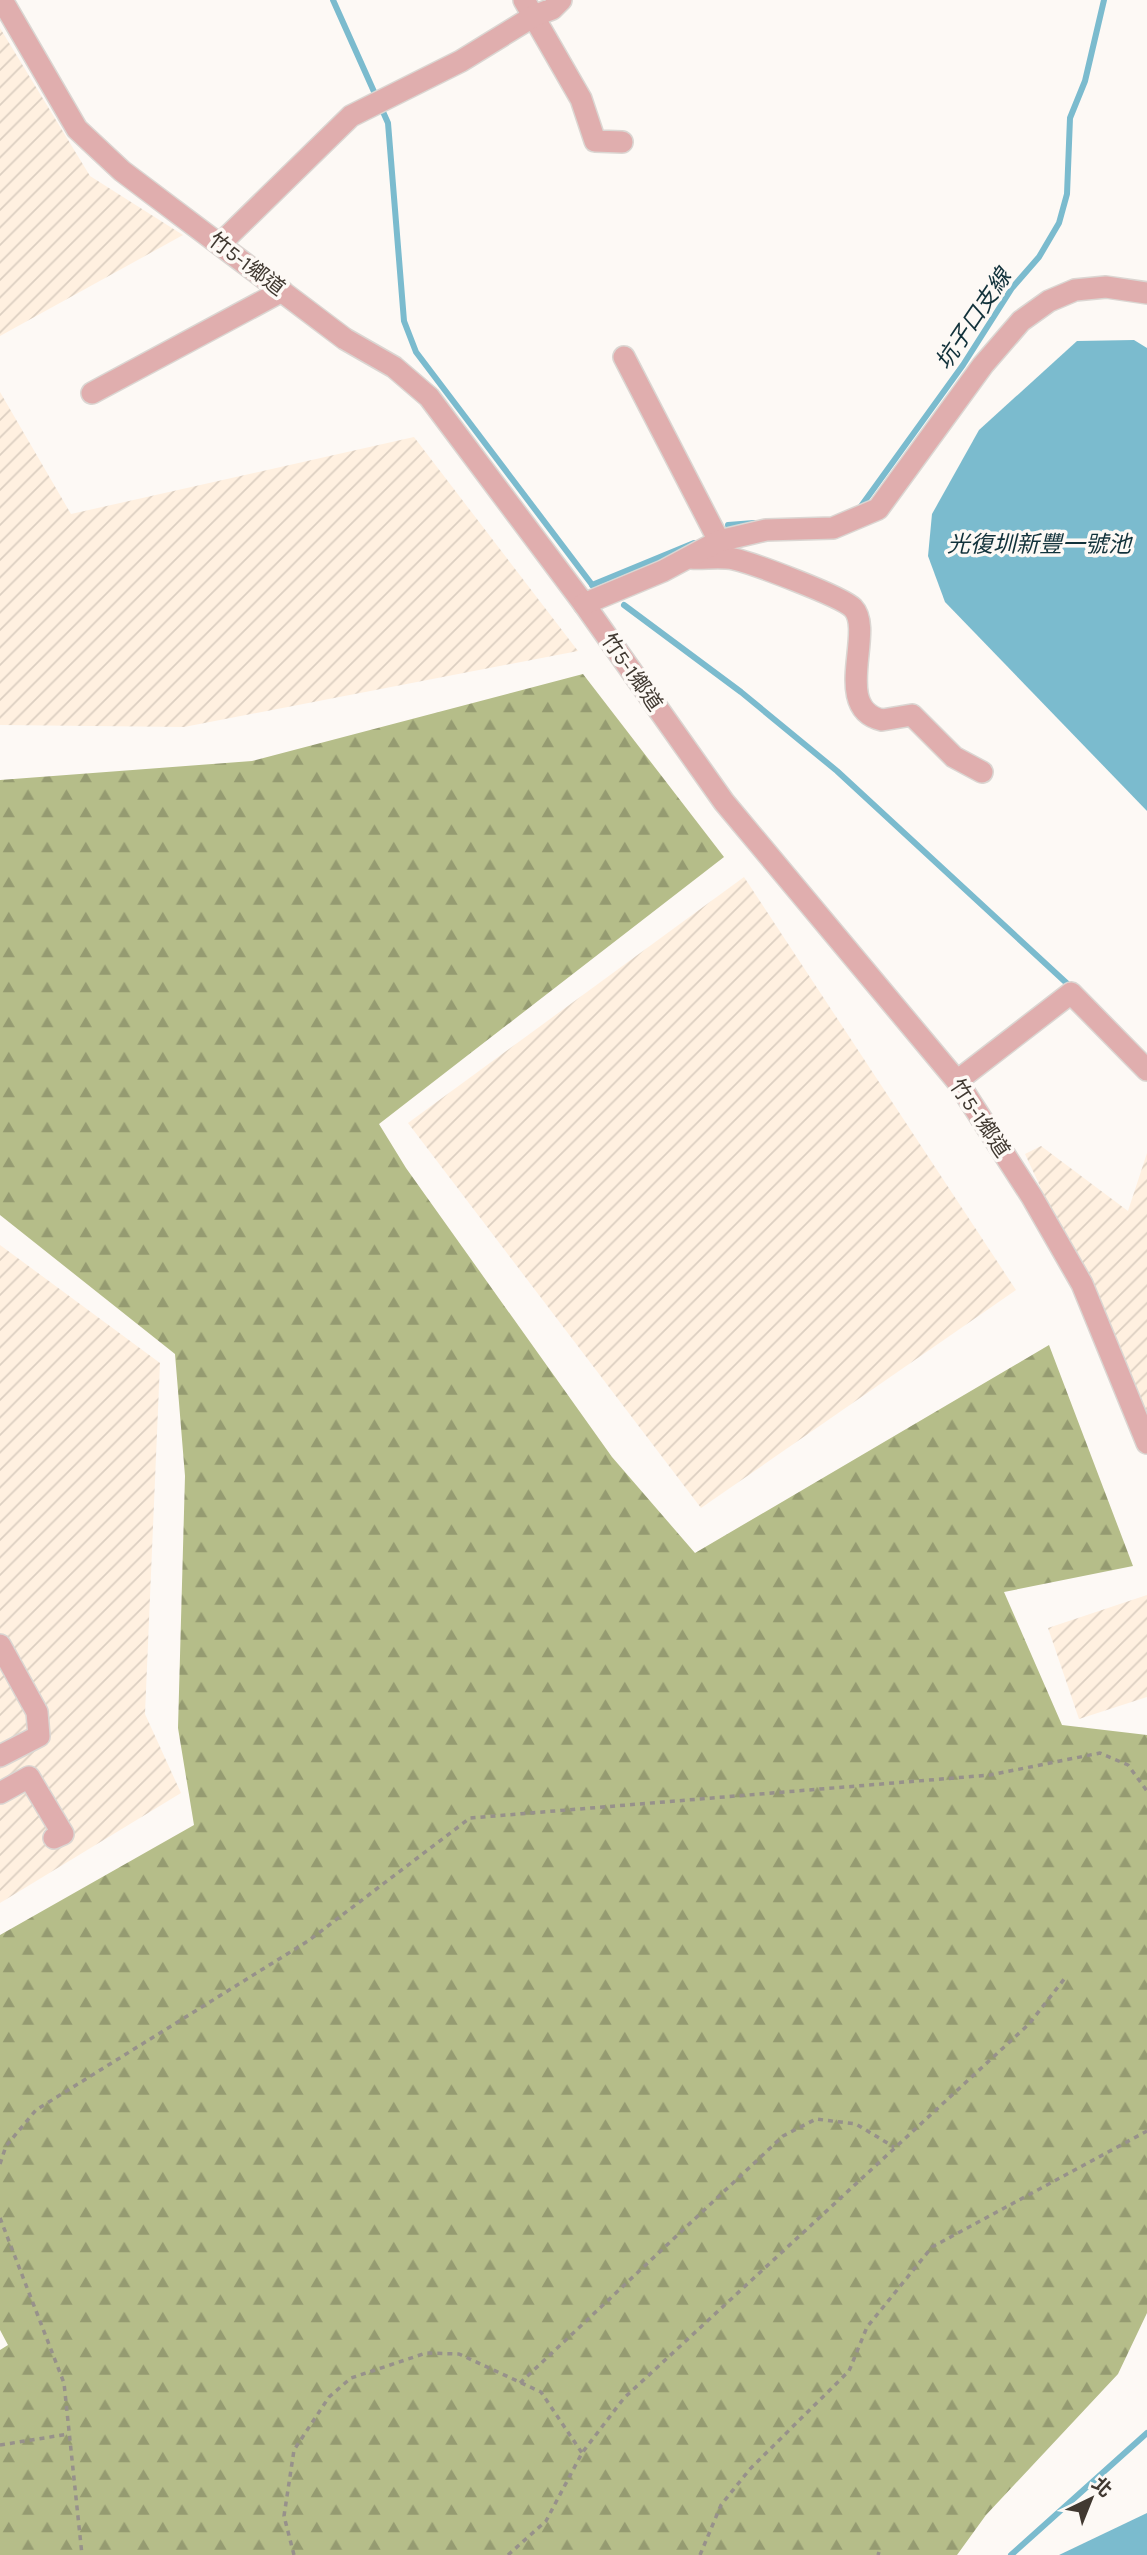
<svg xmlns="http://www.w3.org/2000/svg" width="1147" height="2555" font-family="Karla,'Noto Sans TC',sans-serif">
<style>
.industrial{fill:url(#industrial-furrows)}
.forest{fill:url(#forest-firs)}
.water{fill:#7bbbce}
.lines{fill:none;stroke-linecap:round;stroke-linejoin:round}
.stream{stroke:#7bbbce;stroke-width:6}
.minor-casing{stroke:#dbd6d2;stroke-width:24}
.path{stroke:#97918b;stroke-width:3.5;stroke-dasharray:5 5;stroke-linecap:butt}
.minor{stroke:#e0aeae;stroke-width:21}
.labels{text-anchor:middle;stroke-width:7;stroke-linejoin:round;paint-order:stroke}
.street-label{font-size:21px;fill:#413931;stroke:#fdf9f5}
.water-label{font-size:23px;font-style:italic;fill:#11313a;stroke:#fdf9f5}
</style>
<defs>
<pattern id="industrial-furrows" width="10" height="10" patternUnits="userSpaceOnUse" patternTransform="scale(1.75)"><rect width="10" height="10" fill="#fff0e0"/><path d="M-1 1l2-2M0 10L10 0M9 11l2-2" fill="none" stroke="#dccfc1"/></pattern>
<pattern id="forest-firs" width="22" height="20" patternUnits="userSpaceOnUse" patternTransform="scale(1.75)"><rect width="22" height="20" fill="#b5bd89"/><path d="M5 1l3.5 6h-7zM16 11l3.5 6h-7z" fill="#959b71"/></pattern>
</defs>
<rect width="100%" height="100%" fill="#fdf9f5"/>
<g class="industrial">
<polygon points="0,28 90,176 183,235 0,336"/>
<polygon points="0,392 71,514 414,437 578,651 184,727 0,725"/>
<polygon points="744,877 1016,1290 701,1508 408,1123"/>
<polygon points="1041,1146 1128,1211 1147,1153 1147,1416 1025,1154"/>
<polygon points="0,1245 160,1363 145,1714 181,1793 0,1903"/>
<polygon points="1147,1595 1147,1697 1079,1719 1048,1628"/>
</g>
<polygon class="forest" points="583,674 724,857 379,1124 406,1168 612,1457 695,1553 1049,1345 1133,1566 1004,1592 1062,1725 1147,1735 1147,2313 1118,2374 986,2515 957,2555 0,2555 0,2350 8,2345 0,2330 0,1935 194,1825 178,1728 185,1476 175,1354 0,1215 0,780 252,761"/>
<g class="water">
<polygon points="1134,340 1147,348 1147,811 945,602 928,556 932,514 979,430 1077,341"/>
<polygon points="1147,2513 1147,2555 1059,2555"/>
</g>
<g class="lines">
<g class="stream">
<polyline points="333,0 388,123 404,321 416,352 593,586"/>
<polyline points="859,509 963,365 1012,288 1039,257 1059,223 1067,194 1070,118 1085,81 1104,0"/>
<polyline points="728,525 754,523"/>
<polyline points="592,585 694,543"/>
<polyline points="624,605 741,692 837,771 1073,989"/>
<polyline points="1011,2555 1147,2433"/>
</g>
<defs>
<g id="minor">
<polyline points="2,0 77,129 122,171 345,339 394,367 429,397 584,604 724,802 957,1081 1032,1197 1082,1284 1147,1443"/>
<polyline points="524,0 581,99 595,141 622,142"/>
<polyline points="221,243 351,116 461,61 534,16 552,9 561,0"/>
<polyline points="624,357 719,541"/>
<polyline points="92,393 282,291"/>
<path d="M 691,558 C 704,559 721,556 734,559 C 752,563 841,596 853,608 C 875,631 831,708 882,720 L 912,715 L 954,757 L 982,772"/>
<polyline points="584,604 663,571 719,541 766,530 833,528 878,509 983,365 1021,321 1049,301 1075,290 1106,287 1147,293"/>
<polyline points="957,1081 1071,993 1147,1070"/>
<polyline points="0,1645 37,1712 39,1736 0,1756"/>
<polyline points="0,1793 29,1777 63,1834 54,1838"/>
</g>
</defs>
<use href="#minor" class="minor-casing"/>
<g class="path">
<polyline points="0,2164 6,2146 36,2110 308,1941 470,1818 990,1775 1100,1753 1128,1765 1147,1791"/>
<polyline points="0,2218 64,2383 82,2555"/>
<polyline points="520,2383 783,2136 816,2119 856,2124 894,2147"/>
<polyline points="0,2445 69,2434"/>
<polyline points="294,2555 284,2516 294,2450 329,2397 351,2378 426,2353 459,2354 541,2392 582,2453"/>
<polyline points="508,2555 546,2521 582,2453 624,2398 1029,2024 1065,1978"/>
<polyline points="700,2555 721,2505 750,2469 849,2371 867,2327 932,2247 1147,2131"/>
<polyline points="878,2555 879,2552"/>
</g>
<use href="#minor" class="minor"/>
</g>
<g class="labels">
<g class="street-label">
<text transform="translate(247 264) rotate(37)" y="7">竹5-1鄉道</text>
<text transform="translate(632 672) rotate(55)" y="7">竹5-1鄉道</text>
<text transform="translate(980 1118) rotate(56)" y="7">竹5-1鄉道</text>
</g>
<g class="water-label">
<text transform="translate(973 319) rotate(-56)" y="8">坑子口支線</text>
<text x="1039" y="552">光復圳新豐一號池</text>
</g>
</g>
<g transform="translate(1091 2499) rotate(43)" stroke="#fdf9f5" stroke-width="5" paint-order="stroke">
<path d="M0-5L12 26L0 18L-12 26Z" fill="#413931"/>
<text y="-10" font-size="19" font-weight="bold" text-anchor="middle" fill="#413931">北</text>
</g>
</svg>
